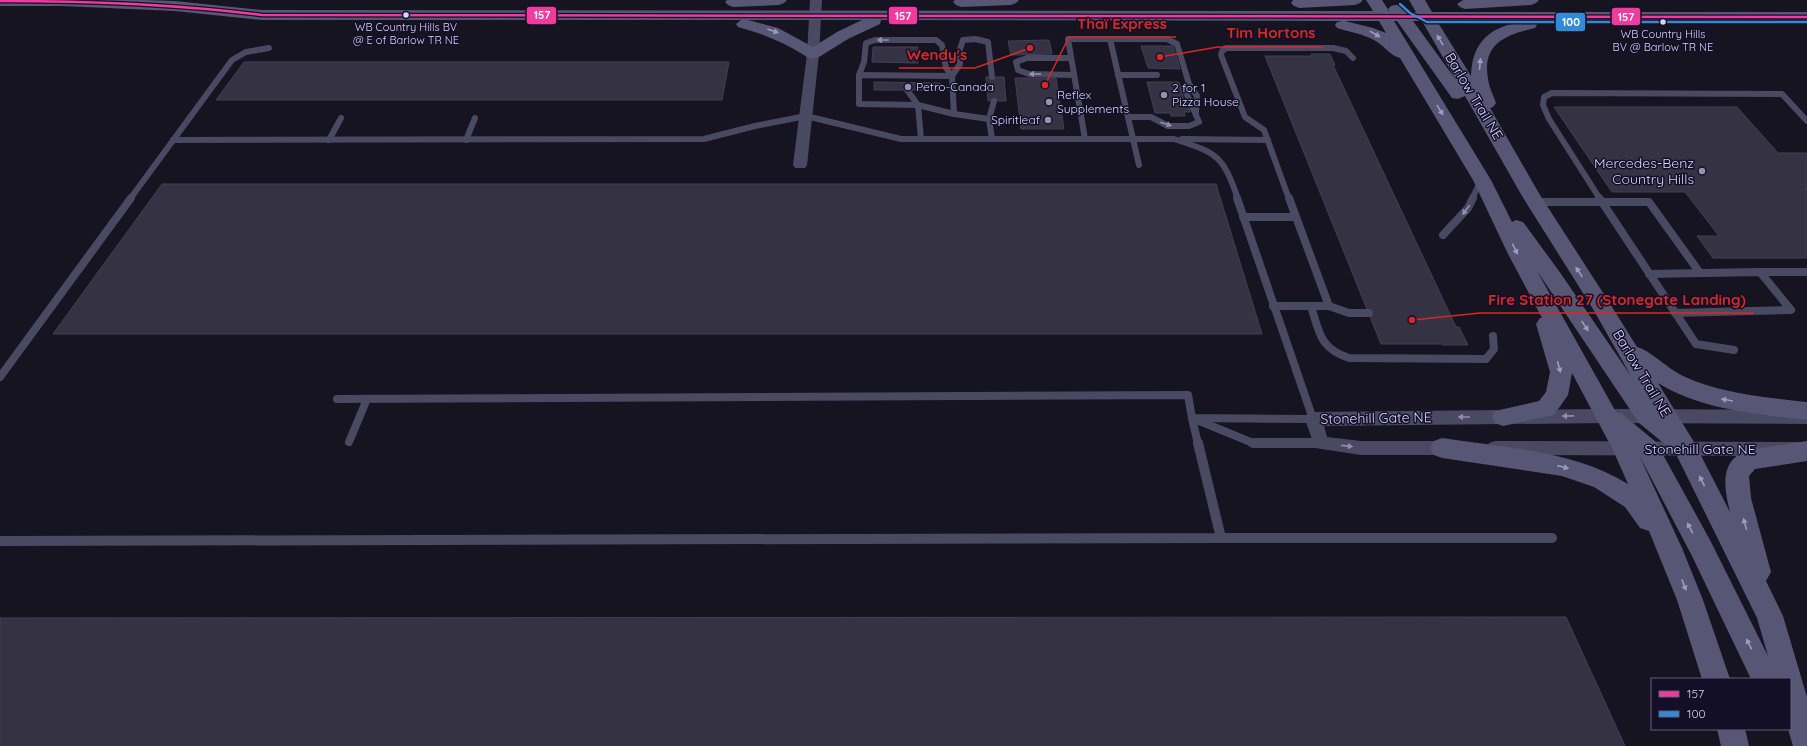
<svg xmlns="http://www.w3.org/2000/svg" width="1807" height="746" font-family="Quicksand,sans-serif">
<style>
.building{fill:#343243;stroke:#433f54}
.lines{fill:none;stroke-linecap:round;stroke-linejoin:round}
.service-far2{stroke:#4a4962;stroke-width:6}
.service-far1{stroke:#4a4962;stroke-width:8}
.service{stroke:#4a4962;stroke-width:10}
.minor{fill:#4a4962;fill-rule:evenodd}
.secondary{fill:#575674;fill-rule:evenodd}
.bus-1-casing{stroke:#130f26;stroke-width:5}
.bus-2-casing{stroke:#130f26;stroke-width:5}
.bus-1{stroke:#f13a9d;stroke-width:2.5}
.bus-2{stroke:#338bd7;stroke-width:2.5}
.oneway{fill:#9e9bc0}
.oneway2{fill:#928eb0}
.bus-dot{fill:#d9d4ff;stroke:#130f26;stroke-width:1.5}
.poi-dot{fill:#9591b1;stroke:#130f26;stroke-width:1.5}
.labels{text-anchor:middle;stroke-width:3;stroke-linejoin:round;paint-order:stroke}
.far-bus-label{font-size:11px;fill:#d9d4ff;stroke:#130f26}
.far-poi-label{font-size:12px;fill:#d9d4ff;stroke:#130f26;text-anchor:start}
.street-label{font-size:14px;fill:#d9d4ff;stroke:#130f26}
.poi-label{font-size:14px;fill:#d9d4ff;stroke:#130f26;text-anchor:end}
.leader{fill:none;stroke:#d62828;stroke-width:1.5}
.callout-dot{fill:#d62828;stroke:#130f26;stroke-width:1.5}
.callout-label{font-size:15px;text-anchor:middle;font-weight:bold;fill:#d62828;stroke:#130f26;stroke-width:3;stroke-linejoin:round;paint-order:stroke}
.line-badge{stroke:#130f26;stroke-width:1.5}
.badge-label{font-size:11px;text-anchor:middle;font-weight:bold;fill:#fff}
</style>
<rect width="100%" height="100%" fill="#161421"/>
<g class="building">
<polygon points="1049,40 1052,54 1011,55 1008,41"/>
<polygon points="1141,46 1173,46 1180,69 1148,68"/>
<polygon points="873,47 918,47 918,63 872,62"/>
<polygon points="1311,54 1330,54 1335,65 1333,65 1456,327 1459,327 1468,345 1443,345 1442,344 1381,344 1265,56 1312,56"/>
<polygon points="244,62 729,62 722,100 216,100"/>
<polygon points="986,77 1004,77 1006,101 988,101"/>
<polygon points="1015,78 1056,78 1064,129 1021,129"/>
<polygon points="874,82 940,83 940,90 874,90"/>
<polygon points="1147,82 1179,82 1185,104 1188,104 1190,112 1184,112 1185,116 1171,116 1170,113 1155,113"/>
<polygon points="1554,107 1737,107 1778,153 1807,153 1807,189 1805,189 1807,191 1807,258 1713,258 1697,236 1719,236 1685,192 1612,192"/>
<polygon points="162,184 1216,184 1262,334 53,334"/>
<polygon points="1566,617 1625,746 0,746 0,618"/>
</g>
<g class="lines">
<g class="service-far2">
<polyline points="1110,39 1167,39 1177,44 1189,84 1185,90 1199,122 1189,126 1168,126 1151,117 1128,117"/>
<polyline points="1071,58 1027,58 1016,62 1018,70 1029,74 1074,75"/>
<polyline points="859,75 864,62 866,43 875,40 936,40 942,45 946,68 952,76 960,64 960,49 963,40 975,39 988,42 992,77"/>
<polygon points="859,75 952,76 954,114 918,105 859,104"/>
<polyline points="1118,75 1157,75"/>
<polyline points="1189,84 1197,96 1196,112"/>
<polyline points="907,90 918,105 921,139"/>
<polyline points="954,114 989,119 992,139"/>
<polyline points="989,119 994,101"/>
<polyline points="1085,139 1068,39 1110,39 1139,165"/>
<polyline points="1182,139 1268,140"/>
<path d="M 173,140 L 704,139 L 755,126 L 806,116 L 901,139 L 1174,139 C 1217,153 1223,155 1238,199"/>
<polyline points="329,140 341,118"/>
<polyline points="466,140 475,118"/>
<polyline points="130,199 232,60 246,52 269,48"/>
<polyline points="1289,199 1264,130 1245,117 1221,55 1222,51 1226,48 1333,48 1346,51 1353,58"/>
<polyline points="1472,199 1481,180"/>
<polyline points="1600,199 1549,119 1543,105 1544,97 1552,93 1782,94 1807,121"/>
</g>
<g class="service-far1">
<polyline points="1289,198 1329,306"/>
<polyline points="1534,202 1602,202 1599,198"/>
<polyline points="1602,202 1696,344 1734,350"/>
<polyline points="1602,202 1649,202 1700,273"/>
<polyline points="1243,217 1295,217"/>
<polyline points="1443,235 1468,208 1473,198"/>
<polyline points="1760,272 1807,272"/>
<polyline points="1649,274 1760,272 1791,310 1675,313"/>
<polyline points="1273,306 1329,306 1349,313 1369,313"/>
<path d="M 1311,306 C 1319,332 1320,349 1349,358 L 1486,359 L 1494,349 L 1493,336"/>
<polyline points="0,377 131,198"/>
<polyline points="337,399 1188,395 1192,418 1313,419 1237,198"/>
<polyline points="1192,418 1198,444"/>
<polyline points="1197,420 1253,443 1321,443"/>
<polyline points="349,442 367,399"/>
</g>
<g class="service">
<polyline points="1253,443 1321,443"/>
<polyline points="1221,538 1552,538"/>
<polyline points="0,541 1221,538 1198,443"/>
</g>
<g class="minor">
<polygon points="810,0 822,0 819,54 807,165 805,168 795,168 793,165 807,54"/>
<polygon points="1607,409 1807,410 1807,424 1607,423 1324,426 1327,437 1361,441 1452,441 1458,443 1460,448 1458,453 1452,455 1361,455 1315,448 1305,419 1307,414 1313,412"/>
<polygon points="1495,441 1807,442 1807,456 1495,455 1489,453 1487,448 1489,443"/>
</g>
<g class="secondary">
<path d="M 0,0 L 143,0 L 175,1 L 262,10 L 1373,11 L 1366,0 L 1382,0 L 1389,11 L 1390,11 L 1388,9 L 1391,6 C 1398,4 1401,5 1406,12 L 1416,12 L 1409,0 L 1425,0 L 1432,12 L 1807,12 L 1807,22 L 1535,22 L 1537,25 L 1535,28 C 1506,35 1482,43 1488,79 C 1489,87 1493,95 1496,103 L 1493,107 L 1490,108 L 1540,195 L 1607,299 L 1637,347 C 1650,350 1668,369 1683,376 C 1722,394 1765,397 1807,402 L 1807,420 C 1757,414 1702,410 1658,383 L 1694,442 L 1730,512 C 1724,488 1719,460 1748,450 L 1807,441 L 1807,461 L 1755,469 L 1749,476 L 1751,498 L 1771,572 L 1766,581 L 1783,616 L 1807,697 L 1807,746 L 1793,746 L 1788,729 L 1790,729 L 1790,679 L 1751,679 L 1692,556 L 1639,455 L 1682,548 L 1703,600 L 1730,679 L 1702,679 L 1677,600 L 1649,531 L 1640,528 L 1625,507 L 1594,487 L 1562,476 L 1442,458 L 1434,455 L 1430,448 L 1434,441 L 1442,438 C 1505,448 1573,450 1628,484 L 1613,450 L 1572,373 L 1568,395 L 1554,415 L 1503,426 L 1495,423 L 1492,417 L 1495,411 L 1539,401 L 1546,392 L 1550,372 L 1536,324 L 1540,318 L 1542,318 L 1507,252 L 1473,180 L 1400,58 C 1390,56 1384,45 1374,40 C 1363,34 1350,32 1337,28 L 1335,25 L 1337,22 L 1342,21 L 881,20 L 880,24 L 848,39 L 819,57 L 813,59 L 807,57 C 785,43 764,34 738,27 L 736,24 L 741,20 L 262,20 L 175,11 L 62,6 L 0,6 ZM 748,20 L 862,20 L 837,32 L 813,47 L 778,28 ZM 1345,21 L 1379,21 L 1386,33 L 1373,28 ZM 1394,21 L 1397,21 L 1452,98 L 1458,99 L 1465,96 L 1522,196 L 1593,309 L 1631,376 L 1559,271 L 1523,222 L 1516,220 L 1512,222 L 1491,180 ZM 1413,21 L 1422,21 L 1456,80 ZM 1437,21 L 1521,22 C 1489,27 1472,43 1471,76 ZM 1537,271 L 1639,423 L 1667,446 L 1673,448 L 1757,618 L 1768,656 L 1710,540 L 1656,442 L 1621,413 L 1616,412 Z"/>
<polygon points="727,0 787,0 784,3 779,5 733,7 728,5 725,2"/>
<polygon points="955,0 1019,0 1016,3 1011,5 961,7 956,5 953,2"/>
<polygon points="1293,0 1363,0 1360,3 1355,5 1299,8 1294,6 1291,3"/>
<polygon points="1463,0 1539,0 1536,3 1531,5 1465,9 1460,7 1457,4"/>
<polygon points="1717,729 1745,729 1749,746 1721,746"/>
</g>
<defs>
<path id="bus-1" d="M 0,1 C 88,1 175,4 262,15 L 1807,17"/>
<polyline id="bus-2" points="1400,4 1410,13 1427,22 1807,22"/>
</defs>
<use href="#bus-1" class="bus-1-casing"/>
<use href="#bus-2" class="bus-2-casing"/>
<use href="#bus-1" class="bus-1"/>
<use href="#bus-2" class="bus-2"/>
</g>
<defs><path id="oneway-solid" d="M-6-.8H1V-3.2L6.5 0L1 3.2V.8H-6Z"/></defs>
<g class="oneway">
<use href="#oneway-solid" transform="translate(773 31) rotate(19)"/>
<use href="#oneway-solid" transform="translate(1375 34) rotate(29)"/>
<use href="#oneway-solid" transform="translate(1440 40) rotate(-121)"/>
<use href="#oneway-solid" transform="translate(1480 64) rotate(-85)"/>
<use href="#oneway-solid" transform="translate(1440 110) rotate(59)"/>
<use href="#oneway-solid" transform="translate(1515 249) rotate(64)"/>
<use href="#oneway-solid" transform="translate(1579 272) rotate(-123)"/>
<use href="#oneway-solid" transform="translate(1585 326) rotate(56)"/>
<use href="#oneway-solid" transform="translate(1559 367) rotate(76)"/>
<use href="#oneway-solid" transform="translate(1727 400) rotate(-170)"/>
<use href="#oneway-solid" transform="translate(1563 467) rotate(15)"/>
<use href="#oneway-solid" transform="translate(1702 481) rotate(-116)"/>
<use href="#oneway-solid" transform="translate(1745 524) rotate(-105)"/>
<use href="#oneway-solid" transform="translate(1690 528) rotate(-118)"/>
<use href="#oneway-solid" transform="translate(1684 585) rotate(69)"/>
<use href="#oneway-solid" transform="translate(1749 644) rotate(-116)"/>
</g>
<g class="oneway2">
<use href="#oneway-solid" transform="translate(883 40) rotate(180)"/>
<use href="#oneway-solid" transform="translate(1035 74) rotate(-179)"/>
<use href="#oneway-solid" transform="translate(1166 124) rotate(18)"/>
<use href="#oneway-solid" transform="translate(1466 210) rotate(127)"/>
<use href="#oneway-solid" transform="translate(1568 416) rotate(179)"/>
<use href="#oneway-solid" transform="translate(1464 417) rotate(180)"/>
<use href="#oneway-solid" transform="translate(1347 446) rotate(7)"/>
</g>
<g class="bus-dot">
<circle cx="406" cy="15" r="3.5"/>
<circle cx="1663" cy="22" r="3.5"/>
</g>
<g class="poi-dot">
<circle cx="908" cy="87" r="4"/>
<circle cx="1164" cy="95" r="4"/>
<circle cx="1049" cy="102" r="4"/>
<circle cx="1048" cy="120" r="4"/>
<circle cx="1702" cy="171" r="4"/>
</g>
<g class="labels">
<g class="far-bus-label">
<text x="406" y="31">WB Country Hills BV<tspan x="406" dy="13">@ E of Barlow TR NE</tspan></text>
<text x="1663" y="38">WB Country Hills<tspan x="1663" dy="13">BV @ Barlow TR NE</tspan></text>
</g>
<g class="far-poi-label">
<text x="916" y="91">Petro-Canada</text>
<text x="1172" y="92">2 for 1<tspan x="1172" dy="14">Pizza House</tspan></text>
<text x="1057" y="99">Reflex<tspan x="1057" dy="14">Supplements</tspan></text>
<text x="1040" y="124" text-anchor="end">Spiritleaf</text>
</g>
<g class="street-label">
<text transform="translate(1474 96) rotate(59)" y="5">Barlow Trail NE</text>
<text transform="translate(1642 373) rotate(59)" y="5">Barlow Trail NE</text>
<text transform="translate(1376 418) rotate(-1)" y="5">Stonehill Gate NE</text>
<text x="1700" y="454">Stonehill Gate NE</text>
</g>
<g class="poi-label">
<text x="1694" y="168">Mercedes-Benz<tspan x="1694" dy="16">Country Hills</tspan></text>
</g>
</g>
<path class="leader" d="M1045 85L1069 37H1176M1160 57L1218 47H1323M1030 48L975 68H899M1412 320L1480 313H1754"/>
<g class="callout-dot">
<circle cx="1045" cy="85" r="4"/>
<circle cx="1160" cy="57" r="4"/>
<circle cx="1030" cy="48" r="4"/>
<circle cx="1412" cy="320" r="4"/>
</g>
<g class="callout-label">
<text x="1122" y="29">Thaï Express</text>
<text x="1271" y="38">Tim Hortons</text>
<text x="937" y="60">Wendy's</text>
<text x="1617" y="305">Fire Station 27 (Stonegate Landing)</text>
</g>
<g class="line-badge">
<rect x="526" y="6" width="31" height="19" rx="4" fill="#f13a9d"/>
<rect x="888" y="6" width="30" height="19" rx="4" fill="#f13a9d"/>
<rect x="1611" y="7" width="30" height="19" rx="4" fill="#f13a9d"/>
<rect x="1555" y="12" width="31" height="20" rx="4" fill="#338bd7"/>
</g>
<g class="badge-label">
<text x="542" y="19">157</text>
<text x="903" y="20">157</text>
<text x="1626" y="21">157</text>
<text x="1571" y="26">100</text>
</g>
<rect x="1651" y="678" width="140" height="52" fill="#130f26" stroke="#625e7d"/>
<rect x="1659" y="691" width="20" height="6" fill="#f13a9d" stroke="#625e7d"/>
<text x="1687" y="698" font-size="12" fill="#d9d4ff">157</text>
<rect x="1659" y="711" width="20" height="6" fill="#338bd7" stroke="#625e7d"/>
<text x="1687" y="718" font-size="12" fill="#d9d4ff">100</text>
</svg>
